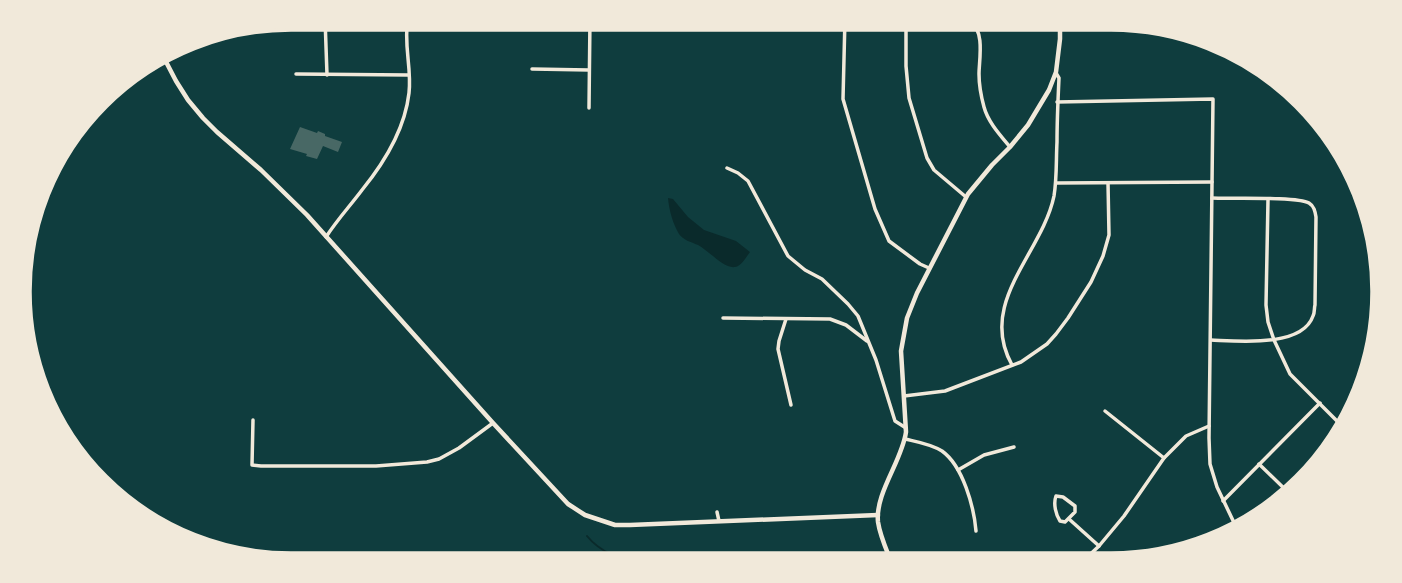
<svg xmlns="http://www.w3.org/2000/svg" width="1402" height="583" font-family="'Fira Sans',sans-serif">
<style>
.water{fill:#0a2a2b}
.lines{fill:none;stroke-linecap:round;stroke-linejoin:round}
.stream{stroke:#0a2a2b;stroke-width:2}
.building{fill:#486865}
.minor{stroke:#f1e9da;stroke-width:3.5}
.tertiary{stroke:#f1e9da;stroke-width:4.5}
.rim{fill:none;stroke:#f1e9da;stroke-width:3.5}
</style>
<rect width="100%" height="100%" fill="#0f3d3e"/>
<path class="water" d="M 668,198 L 673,199 L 688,217 L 704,230 L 736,241 L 750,252 C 746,257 742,266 735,267 C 724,269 708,250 698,245 C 691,242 683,240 679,234 C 673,224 669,210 668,198 Z"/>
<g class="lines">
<path class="stream" d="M 587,536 C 599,551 623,562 641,565"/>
</g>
<polygon class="building" points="300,127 317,133 318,131 325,134 325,136 342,142 338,152 323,146 317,159 306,156 307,154 290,149"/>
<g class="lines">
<g class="minor">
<polyline points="325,18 327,75"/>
<polyline points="845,18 843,99 875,209 889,241 920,264 929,268"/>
<polyline points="906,18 906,66 909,98 927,158 934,170 966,197"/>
<path d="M 906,21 C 920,21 961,18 971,23 C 985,31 979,61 979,74 C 979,85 981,96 984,107 C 988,122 1000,135 1010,147"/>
<polyline points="532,69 589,70"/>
<polyline points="296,74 408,75"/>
<polyline points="1057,102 1213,99 1209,438 1210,464 1217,487 1238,531"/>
<polyline points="589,108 590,18"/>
<polyline points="727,168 738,173 748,181 788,256 805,270 822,279 848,304 858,316 876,360 895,421 906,428"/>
<polyline points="1057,183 1212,182"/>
<polyline points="1268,200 1266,305 1268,322 1274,340 1290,374 1345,429"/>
<path d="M 326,237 C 337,220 350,206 362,190 C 384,163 405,128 409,93 C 412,68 403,44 408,18"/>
<polyline points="723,318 830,319 846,325 867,341"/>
<polyline points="786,319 779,341 778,349 791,405"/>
<path d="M 1211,340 C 1237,341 1302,348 1313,316 C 1315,312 1314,308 1315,305 L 1316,217 C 1315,211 1314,206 1309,203 C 1297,196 1230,199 1212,198"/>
<path d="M 1012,365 C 977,302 1042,254 1054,196 C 1057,178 1056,160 1057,142 C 1057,121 1058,99 1059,78 L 1056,73"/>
<polyline points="904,396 945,391 1021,362 1047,344 1056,334 1068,318 1091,282 1103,256 1109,235 1108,183"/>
<polyline points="1105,411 1164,458"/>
<polyline points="253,420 252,465 261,466 376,466 427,462 439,459 459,448 493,423"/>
<path d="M 905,439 C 918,442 931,444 942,451 C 963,466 974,507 976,531"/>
<polyline points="1259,464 1292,496"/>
<polyline points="958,470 984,455 1014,447"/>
<path d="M 1056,496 L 1063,497 L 1075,506 L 1075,512 L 1065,522 L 1060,521 C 1056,515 1053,504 1056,496 Z"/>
<polyline points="1223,501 1320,403"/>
<polyline points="717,512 719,521"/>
<polyline points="1069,519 1099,546"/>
<polyline points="1081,563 1099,546 1124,516 1164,458 1186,436 1209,426"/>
</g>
<g class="tertiary">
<polyline points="163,56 176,81 188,100 203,118 217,132 261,170 307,215 493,423 568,504 585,515 615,525 630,525 878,515"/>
<polyline points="1373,234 1384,275"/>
<path d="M 892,564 C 887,551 880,536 878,522 C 875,493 902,461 906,432 L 901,351 L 907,318 L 917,293 L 968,194 L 992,165 L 1010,147 L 1028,125 L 1049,90 L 1056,72 L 1060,39 L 1060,18"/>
</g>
</g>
<path d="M0 0H1402V583H0ZM291 30H1111A261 261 0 0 1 1372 291V292A261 261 0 0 1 1111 553H291A261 261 0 0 1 30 292V291A261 261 0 0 1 291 30Z" fill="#f1e9da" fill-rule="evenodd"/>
<path class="rim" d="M291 30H1111A261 261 0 0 1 1372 291V292A261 261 0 0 1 1111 553H291A261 261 0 0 1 30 292V291A261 261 0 0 1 291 30Z"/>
</svg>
